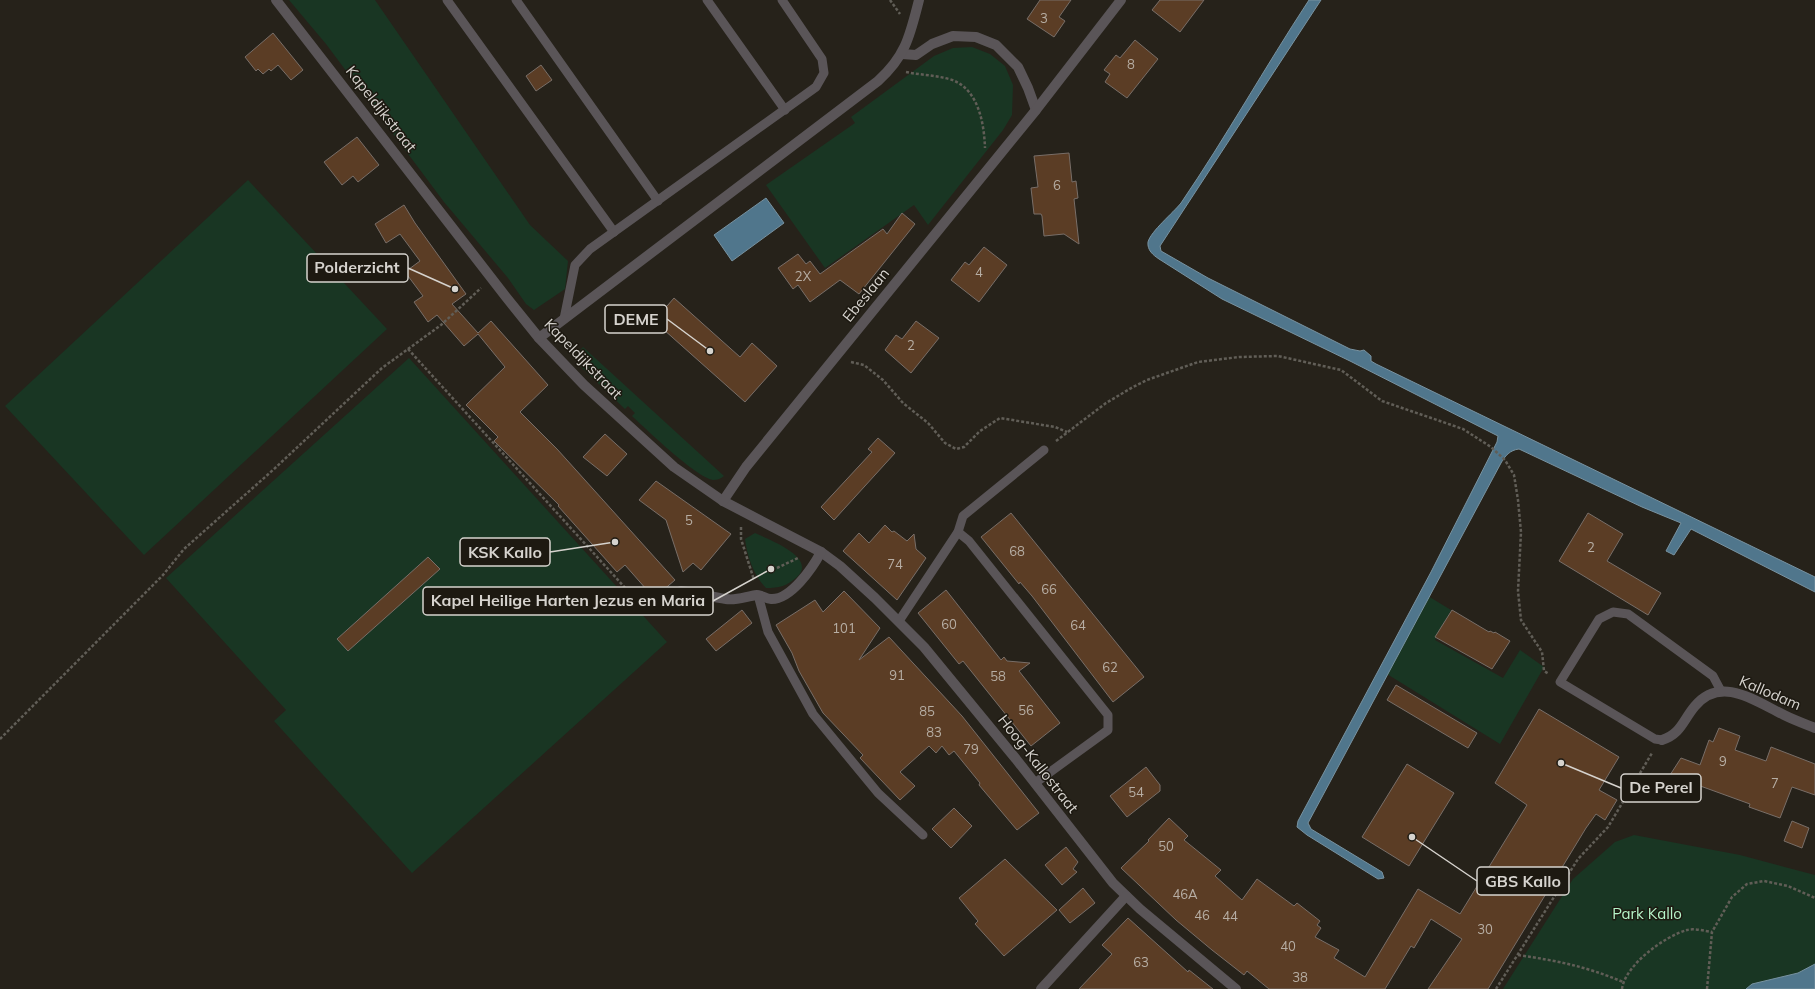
<svg xmlns="http://www.w3.org/2000/svg" width="1815" height="989" font-family="Mulish,sans-serif">
<style>
.green{fill:#193623}
.water{fill:#50768c;stroke:#7892a0}
.building{fill:#5b3d25;stroke:#786e68}
.lines{fill:none;stroke-linecap:round;stroke-linejoin:round}
.path{stroke:#615e57;stroke-width:2.5;stroke-dasharray:3 2;stroke-linecap:butt}
.service{stroke:#5a5558;stroke-width:9}
.minor{stroke:#5a5558;stroke-width:10}
.labels{text-anchor:middle;stroke-width:3;stroke-linejoin:round;paint-order:stroke}
.number-label{font-size:13px;fill:#b7aea4}
.street-label{font-size:15px;fill:#d6d3ce;stroke:#1d1911}
.park-label{font-size:15px;fill:#b6f4c9;stroke:#1d1911}
.leader{fill:none;stroke:#d6d3ce;stroke-width:1.5}
.callout-dot{fill:#d6d3ce;stroke:#1d1911;stroke-width:1.5}
.callout{fill:#1d1911;stroke:#d6d3ce;stroke-width:1.5}
.callout-label{font-size:16px;text-anchor:middle;font-weight:bold;fill:#d6d3ce}
</style>
<rect width="100%" height="100%" fill="#26221a"/>
<g class="green">
<polygon points="289,0 375,0 530,225 568,261 565,289 534,310 526,304 508,278 444,202 326,44"/>
<polygon points="972,47 990,54 1005,66 1013,85 1012,115 1003,130 928,225 914,205 825,268 766,185 855,123 851,117 934,56 953,48"/>
<polygon points="248,180 387,329 144,555 5,406"/>
<path d="M 583,347 L 724,476 C 720,479 717,480 713,480 C 696,477 647,430 632,416 L 635,413 L 628,406 L 625,409 L 577,363 L 577,354 Z"/>
<polygon points="409,358 667,642 412,873 274,721 286,710 166,578"/>
<path d="M 755,533 C 767,539 818,557 797,577 C 787,586 779,588 766,588 C 754,576 747,556 745,539 Z"/>
<polygon points="1428,596 1451,610 1435,640 1503,678 1520,650 1544,667 1500,744 1387,674"/>
<polygon points="1634,835 1740,855 1815,875 1815,989 1503,989 1573,879 1615,842"/>
</g>
<g class="water">
<path d="M 1309,0 L 1321,0 L 1160,246 L 1161,251 L 1208,278 L 1350,349 L 1360,351 L 1364,350 L 1371,356 L 1371,361 L 1376,364 L 1815,577 L 1815,592 L 1691,529 L 1674,555 L 1666,551 L 1681,523 L 1642,507 L 1519,449 C 1510,450 1505,456 1501,463 L 1308,823 L 1311,829 L 1382,872 L 1384,878 L 1378,879 L 1307,835 L 1297,827 L 1298,821 L 1431,572 L 1497,442 L 1498,436 L 1350,361 L 1222,299 L 1159,259 C 1153,255 1147,250 1148,242 C 1151,231 1173,213 1181,203 C 1226,137 1265,67 1309,0 Z"/>
<polygon points="766,198 784,223 732,261 714,235"/>
<polygon points="1815,964 1815,989 1746,989 1752,984 1798,973"/>
</g>
<g class="building">
<polygon points="1040,0 1071,0 1059,17 1065,21 1054,37 1027,19"/>
<polygon points="1160,0 1204,0 1180,32 1152,10"/>
<polygon points="273,33 303,70 291,80 278,65 271,71 269,69 263,74 258,69 256,71 245,57"/>
<polygon points="1135,40 1158,59 1127,98 1105,82 1110,74 1104,70 1116,55 1120,58"/>
<polygon points="541,65 552,80 536,91 526,76"/>
<polygon points="357,137 379,165 358,182 353,176 342,185 324,162"/>
<polygon points="1069,153 1072,182 1076,181 1078,198 1074,199 1079,244 1064,234 1044,236 1042,216 1041,214 1034,214 1031,188 1038,187 1034,156"/>
<polygon points="404,205 415,223 466,294 452,304 478,333 491,321 548,385 520,412 557,449 675,580 654,598 625,565 617,572 558,506 559,505 494,441 498,437 466,405 505,367 478,334 464,346 437,315 428,322 414,302 423,296 405,272 420,261 400,234 386,243 375,224"/>
<polygon points="902,213 915,224 859,294 840,280 810,302 798,285 793,289 778,268 798,254 806,264 810,261 820,274 883,229 887,234"/>
<polygon points="984,247 1007,265 979,302 951,280 965,262 969,265"/>
<polygon points="674,298 740,357 752,343 777,366 745,402 654,321"/>
<polygon points="916,321 939,338 911,373 885,350 896,335 902,339"/>
<polygon points="605,434 627,454 607,476 583,457"/>
<polygon points="878,438 895,453 834,520 821,507 872,452 868,449"/>
<polygon points="656,481 731,534 701,570 693,563 683,572 666,520 639,500"/>
<polygon points="1011,513 1144,677 1113,702 1032,596 1020,582 1019,584 981,537"/>
<polygon points="1588,513 1623,534 1607,561 1661,593 1648,615 1559,561"/>
<polygon points="885,525 892,532 894,531 907,541 914,534 916,549 926,558 897,600 843,551 859,533 869,543"/>
<polygon points="428,557 440,569 348,651 337,639"/>
<polygon points="946,590 1001,660 1004,657 1007,661 1030,663 1019,671 1060,723 1031,746 963,661 959,664 918,613"/>
<polygon points="844,591 880,628 859,660 889,637 962,716 1039,813 1017,830 979,785 980,783 954,751 949,755 942,746 936,753 929,746 900,772 915,786 900,800 860,758 863,755 823,713 799,671 792,653 776,625 815,600 823,612"/>
<polygon points="742,610 752,623 716,651 706,639"/>
<polygon points="1452,610 1489,632 1490,631 1494,633 1495,632 1510,641 1492,669 1435,637"/>
<polygon points="1396,685 1477,733 1468,748 1387,700"/>
<polygon points="1539,709 1619,757 1599,790 1617,800 1605,820 1596,814 1586,828 1488,989 1428,989 1462,939 1431,919 1414,948 1411,946 1385,989 1269,989 1247,971 1244,975 1212,950 1176,920 1121,868 1149,841 1148,840 1169,818 1188,836 1184,840 1221,870 1215,876 1242,900 1257,879 1294,906 1297,903 1320,921 1317,925 1321,928 1315,937 1339,950 1334,958 1365,977 1418,889 1460,914 1527,805 1495,783"/>
<polygon points="1719,728 1740,736 1735,750 1766,761 1771,747 1815,764 1815,795 1792,787 1780,818 1749,807 1750,804 1670,775 1681,758 1700,765 1709,740 1713,742"/>
<polygon points="1407,764 1454,793 1409,866 1362,837"/>
<polygon points="1146,767 1160,785 1160,791 1127,817 1110,796"/>
<polygon points="954,808 972,826 951,848 932,829"/>
<polygon points="1792,821 1809,828 1802,848 1784,841"/>
<polygon points="1066,847 1078,862 1073,869 1077,872 1062,885 1045,865"/>
<polygon points="1005,859 1057,910 1004,956 975,924 978,921 959,898"/>
<polygon points="1083,888 1095,903 1070,923 1059,910"/>
<polygon points="1128,918 1188,972 1189,970 1213,989 1079,989 1112,954 1102,945"/>
</g>
<g class="lines">
<g class="path">
<polyline points="890,0 900,14"/>
<path d="M 906,72 C 920,75 934,75 949,79 C 978,87 984,122 985,148"/>
<polyline points="408,349 648,613 669,599"/>
<polyline points="851,362 864,365 883,380 903,403 928,423 945,443 956,449 964,447 980,431 1000,418 1055,427 1067,432"/>
<polyline points="1056,441 1106,403 1133,387 1147,380 1198,362 1239,357 1278,356 1341,370 1382,401 1463,429 1491,447 1505,460 1514,475 1518,500 1521,532 1518,591 1521,620 1542,652 1544,671 1549,674"/>
<polyline points="741,527 741,539 754,580"/>
<polyline points="777,568 798,558"/>
<polyline points="0,739 163,575 184,549 273,470 382,368 441,325 481,288"/>
<path d="M 1518,955 C 1558,961 1585,966 1623,982"/>
<polyline points="1496,989 1578,859 1608,827 1652,753"/>
<path d="M 1622,989 C 1625,965 1665,936 1687,930 C 1694,928 1705,931 1712,932"/>
<polyline points="1707,989 1712,932 1732,897 1747,884 1764,881 1788,886 1815,898"/>
</g>
<g class="service">
<polyline points="447,0 614,232"/>
<polyline points="516,0 658,201"/>
<polyline points="707,0 785,110"/>
<polyline points="564,319 575,265 590,249 816,87 824,73 822,59 782,0"/>
<polyline points="958,532 969,541 1108,715 1108,730 1035,783"/>
<polyline points="758,595 768,632 813,714 878,793 923,835"/>
<polyline points="899,621 958,532 963,516 1044,450"/>
<polyline points="1662,740 1655,739 1560,682 1599,619 1613,612 1628,614 1713,676 1721,691"/>
</g>
<g class="minor">
<polyline points="276,0 506,297 539,338 584,385 674,467 723,501 821,552 840,566 875,598 924,647 1016,759 1113,883 1140,909 1236,989"/>
<polyline points="902,54 916,55 932,44 953,36 976,37 996,45 1018,67 1028,88 1036,110"/>
<path d="M 539,338 L 878,81 C 906,56 910,35 919,0"/>
<polyline points="723,501 746,467 1036,110 1121,0"/>
<path d="M 681,591 C 697,593 711,597 726,599 C 736,601 747,596 757,595 C 762,595 766,599 771,599 C 791,600 813,567 821,552"/>
<path d="M 1662,740 C 1681,734 1683,720 1695,706 C 1721,675 1755,701 1784,715 C 1794,720 1805,724 1815,728"/>
<polyline points="1041,989 1126,896"/>
</g>
</g>
<g class="labels">
<g class="number-label">
<text x="1044" y="23">3</text>
<text x="1131" y="69">8</text>
<text x="1057" y="190">6</text>
<text x="979" y="277">4</text>
<text x="803" y="281">2X</text>
<text x="911" y="350">2</text>
<text x="689" y="525">5</text>
<text x="1591" y="552">2</text>
<text x="1017" y="556">68</text>
<text x="895" y="569">74</text>
<text x="1049" y="594">66</text>
<text x="949" y="629">60</text>
<text x="1078" y="630">64</text>
<text x="844" y="633">101</text>
<text x="1110" y="672">62</text>
<text x="897" y="680">91</text>
<text x="998" y="681">58</text>
<text x="1026" y="715">56</text>
<text x="927" y="716">85</text>
<text x="934" y="737">83</text>
<text x="971" y="754">79</text>
<text x="1723" y="766">9</text>
<text x="1775" y="788">7</text>
<text x="1136" y="797">54</text>
<text x="1166" y="851">50</text>
<text x="1185" y="899">46A</text>
<text x="1202" y="920">46</text>
<text x="1230" y="921">44</text>
<text x="1485" y="934">30</text>
<text x="1288" y="951">40</text>
<text x="1141" y="967">63</text>
<text x="1300" y="982">38</text>
</g>
<g class="street-label">
<text transform="translate(381 109) rotate(52)" y="5">Kapeldijkstraat</text>
<text transform="translate(866 295) rotate(-51)" y="5">Ebeslaan</text>
<text transform="translate(583 359) rotate(46)" y="5">Kapeldijkstraat</text>
<text transform="translate(1770 693) rotate(23)" y="5">Kallodam</text>
<text transform="translate(1038 764) rotate(52)" y="5">Hoog-Kallostraat</text>
</g>
<g class="park-label">
<text x="1647" y="919">Park Kallo</text>
</g>
</g>
<path class="leader" d="M455 289L408 268M710 351L667 319M615 542L550 552M771 569L713 601M1561 763L1621 788M1412 837L1477 881"/>
<g class="callout-dot">
<circle cx="455" cy="289" r="4"/>
<circle cx="710" cy="351" r="4"/>
<circle cx="615" cy="542" r="4"/>
<circle cx="771" cy="569" r="4"/>
<circle cx="1561" cy="763" r="4"/>
<circle cx="1412" cy="837" r="4"/>
</g>
<g class="callout">
<rect x="307" y="254" width="101" height="28" rx="4"/>
<rect x="605" y="305" width="62" height="28" rx="4"/>
<rect x="460" y="538" width="90" height="28" rx="4"/>
<rect x="423" y="587" width="290" height="28" rx="4"/>
<rect x="1621" y="774" width="80" height="28" rx="4"/>
<rect x="1477" y="867" width="92" height="28" rx="4"/>
</g>
<g class="callout-label">
<text x="357" y="273">Polderzicht</text>
<text x="636" y="325">DEME</text>
<text x="505" y="558">KSK Kallo</text>
<text x="568" y="606">Kapel Heilige Harten Jezus en Maria</text>
<text x="1661" y="793">De Perel</text>
<text x="1523" y="887">GBS Kallo</text>
</g>
</svg>
